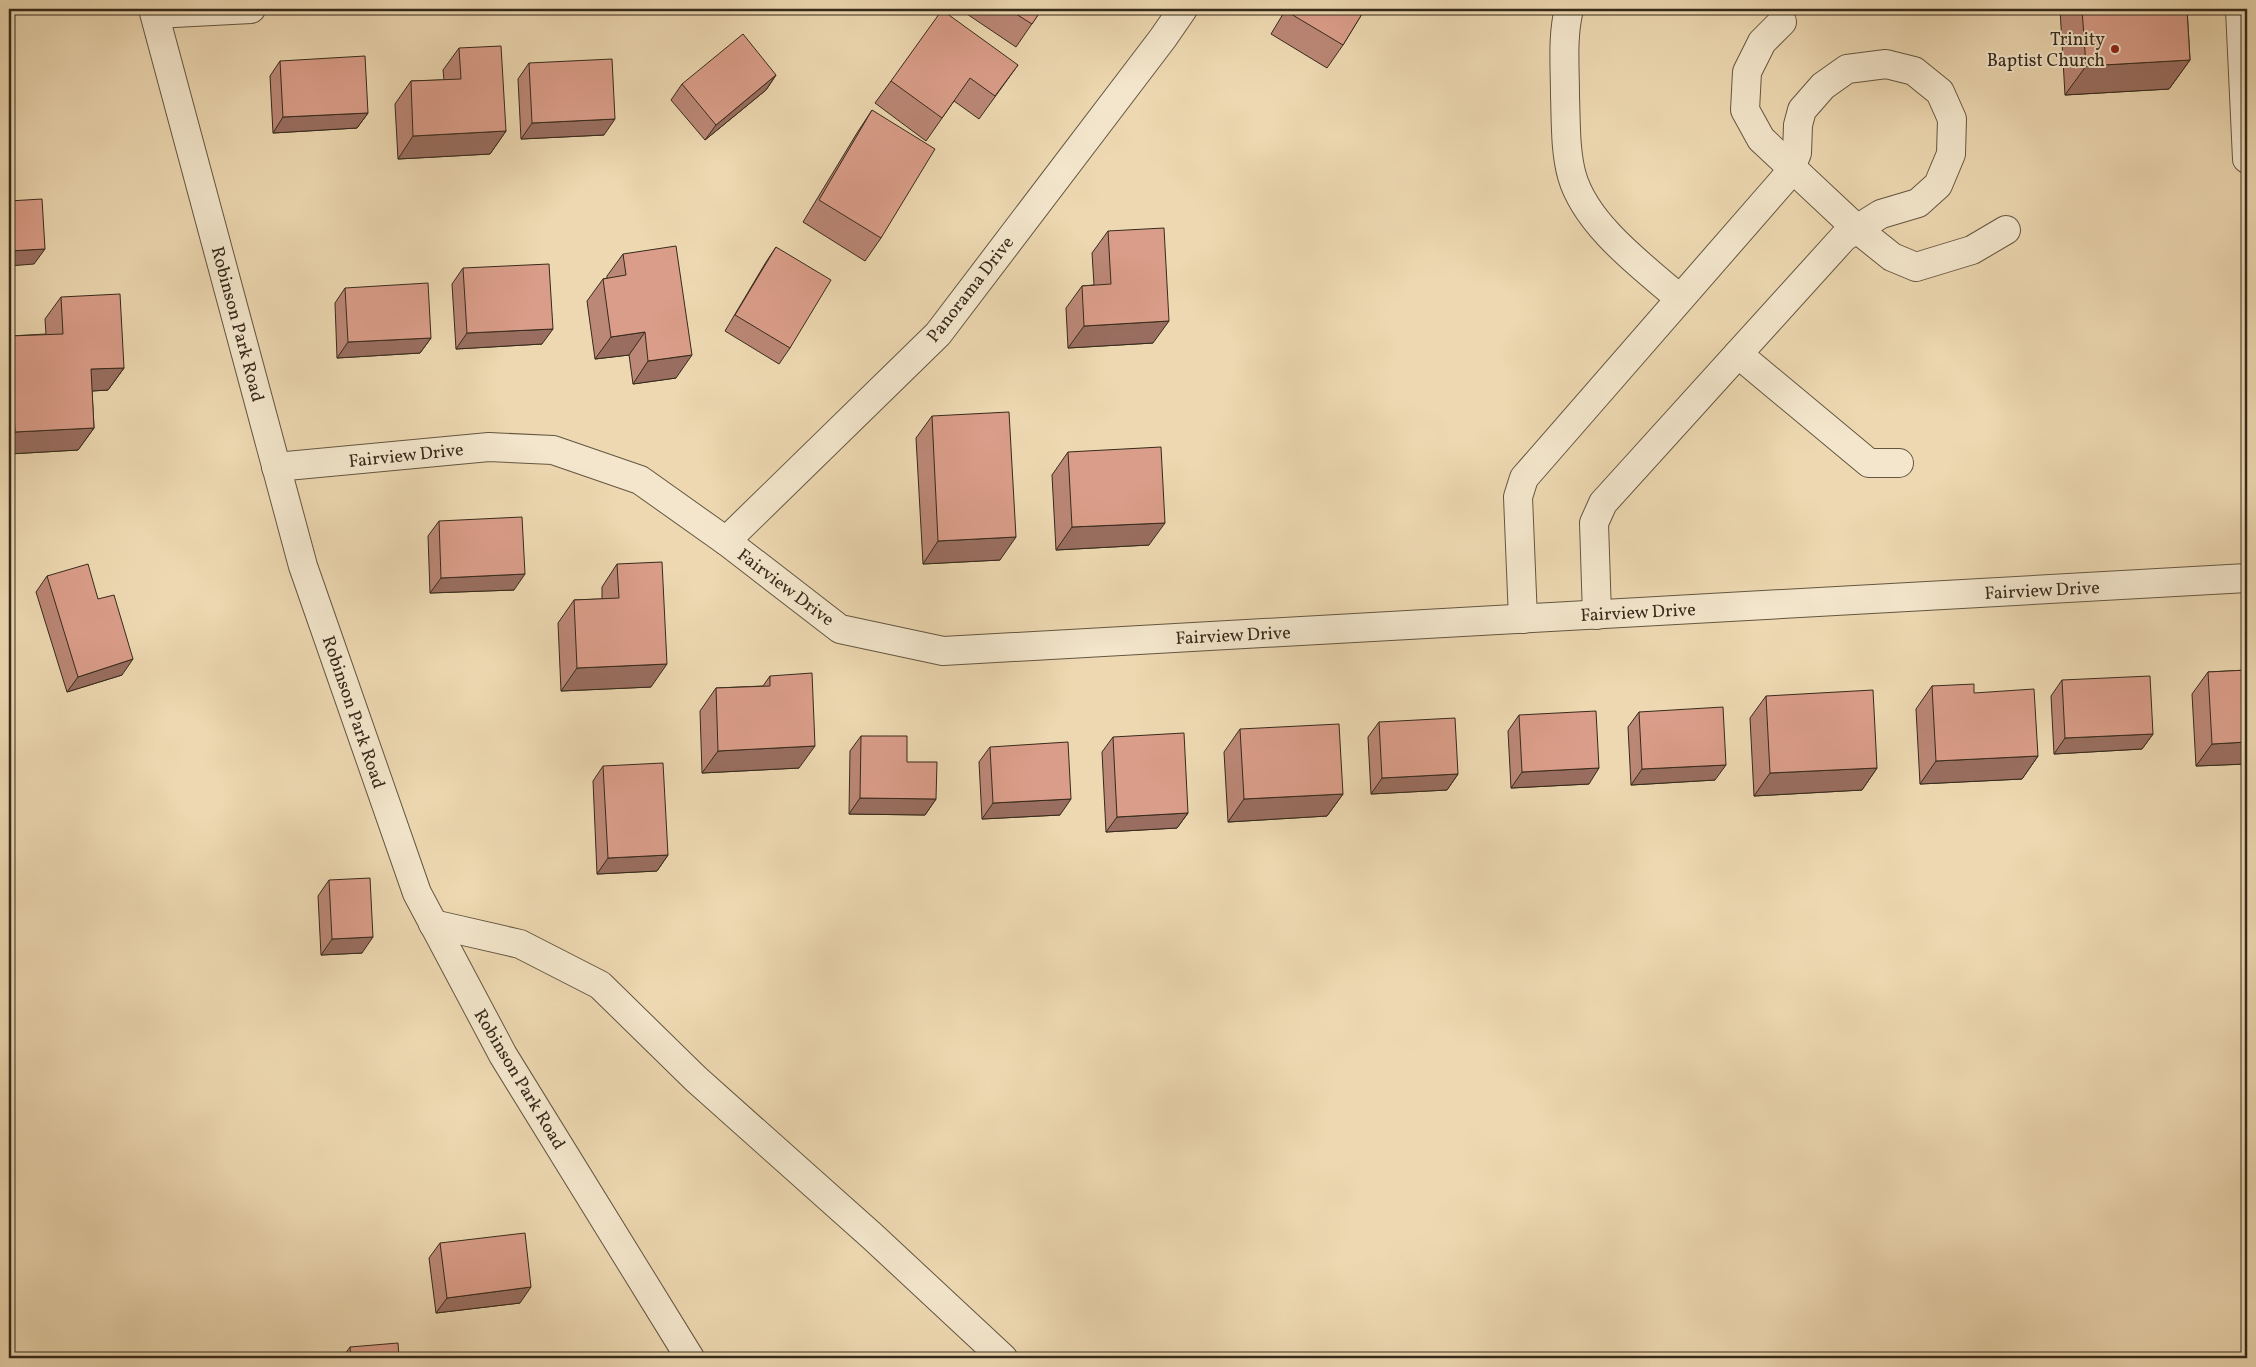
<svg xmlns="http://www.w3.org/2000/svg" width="2256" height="1367" font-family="Vollkorn,serif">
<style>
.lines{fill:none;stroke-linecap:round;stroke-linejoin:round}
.minor-casing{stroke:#645640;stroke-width:30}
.minor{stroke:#f3e6cc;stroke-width:28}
.wall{fill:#bb8776;stroke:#362a1b}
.shaded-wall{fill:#996e60;stroke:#362a1b}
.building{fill:#da9d89;stroke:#362a1b}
.poi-dot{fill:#8f2418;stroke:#f3e6cc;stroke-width:2}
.labels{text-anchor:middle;stroke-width:4;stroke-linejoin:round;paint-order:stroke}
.poi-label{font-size:18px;fill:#362a1b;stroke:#f3e6cc;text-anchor:end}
.street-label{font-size:18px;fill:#362a1b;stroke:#f3e6cc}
</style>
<rect width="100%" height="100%" fill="#edd8b1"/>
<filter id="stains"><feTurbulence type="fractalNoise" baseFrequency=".004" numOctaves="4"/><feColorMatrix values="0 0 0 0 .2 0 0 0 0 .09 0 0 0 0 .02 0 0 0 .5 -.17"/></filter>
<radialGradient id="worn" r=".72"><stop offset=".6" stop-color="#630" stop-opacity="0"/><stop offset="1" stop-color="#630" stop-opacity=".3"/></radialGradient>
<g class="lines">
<defs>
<g id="minor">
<polyline points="153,9 303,566 417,893 503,1055 690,1358"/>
<path d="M 1569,9 C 1562,37 1565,67 1565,96 C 1566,122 1565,151 1572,176 C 1586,225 1642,266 1679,298"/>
<polyline points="2240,9 2247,159"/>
<polyline points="155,14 251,9"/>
<polyline points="1782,22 1762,42 1747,72 1745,110 1761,139 1857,229 1892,257 1916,267 1972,250 2006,230"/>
<polyline points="1738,354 1869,463 1899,463"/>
<polyline points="276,467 489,447 553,450 640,480 726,541 840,629 943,651 2247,578"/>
<polyline points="726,541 938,334 1163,38 1183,9"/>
<polyline points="1523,619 1518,497 1524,478 1788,175 1797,153 1798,125 1802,110 1823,86 1847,69 1886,64 1914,71 1940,92 1952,119 1951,154 1938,185 1918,203 1881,214 1844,237 1603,503 1594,523 1597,615"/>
<polyline points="433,924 520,944 600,985 696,1079 872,1236 1003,1358"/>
</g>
</defs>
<use href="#minor" class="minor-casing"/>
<use href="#minor" class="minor"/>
</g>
<g class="wall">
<polygon points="966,9 1042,9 1016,47 964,12"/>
<polygon points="1286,9 1365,9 1343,45 1327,68 1271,34"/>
<polygon points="2060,9 2187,9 2190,60 2169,89 2065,95"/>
<polygon points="459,48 506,131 490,154 398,159 395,104 411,81 444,80 443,70"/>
<polygon points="280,61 368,113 357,128 273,133 270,76"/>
<polygon points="529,63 604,135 521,139 518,79"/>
<polygon points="1018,65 979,119 954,101 926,141 875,103 891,81"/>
<polygon points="776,75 766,90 705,140 671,100 682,84"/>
<polygon points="872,110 881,238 865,261 803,222 857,133"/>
<polygon points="1108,231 1153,343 1068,348 1066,308 1082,286 1094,285 1092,253"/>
<polygon points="776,247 790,348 779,364 725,331 766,262"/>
<polygon points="623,254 676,378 633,384 629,355 595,359 587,301 603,279 607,278 607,276"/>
<polygon points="463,268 542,344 456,349 452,284"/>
<polygon points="345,288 431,338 420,353 337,358 335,303"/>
<polygon points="61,297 124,368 108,390 92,391 94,428 78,450 9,454 9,338 10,336 46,334 45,319"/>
<polygon points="932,416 1000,560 923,564 916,438"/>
<polygon points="1068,452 1149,545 1056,550 1052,475"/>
<polygon points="439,521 514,590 430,593 428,536"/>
<polygon points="617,564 651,687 561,691 558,623 574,600 602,599 602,587"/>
<polygon points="47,576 98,599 122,675 67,692 36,592"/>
<polygon points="2247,670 2247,764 2196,766 2192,694 2208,672"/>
<polygon points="770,676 799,768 702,773 700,711 716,688 763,686"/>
<polygon points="2062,680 2153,734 2142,749 2054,754 2051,696"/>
<polygon points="1932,686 1974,693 2038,756 2022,779 1920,784 1916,709"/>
<polygon points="1766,696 1877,768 1862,790 1754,796 1750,718"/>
<polygon points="1639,712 1715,780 1631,785 1628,727"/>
<polygon points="1519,715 1589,784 1511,788 1508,731"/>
<polygon points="1379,722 1458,774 1447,790 1371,794 1368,737"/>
<polygon points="1240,729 1343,794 1327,816 1228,822 1224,752"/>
<polygon points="861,736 907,762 936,799 925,815 849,814 850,751"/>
<polygon points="1113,737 1188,813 1177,828 1106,832 1102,752"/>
<polygon points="990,747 1060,815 982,819 979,762"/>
<polygon points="603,766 668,855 657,871 597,874 593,781"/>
<polygon points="329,880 362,953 321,955 318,896"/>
<polygon points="440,1243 520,1303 436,1313 429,1258"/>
<polygon points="350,1347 399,1358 342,1358"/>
</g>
<g class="shaded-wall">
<polygon points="2190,60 2169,89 2065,95 2086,66"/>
<polygon points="776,75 766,90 705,140 716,125"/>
<polygon points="368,113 357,128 273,133 283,117"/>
<polygon points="615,119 604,135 521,139 532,123"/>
<polygon points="506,131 490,154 398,159 413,136"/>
<polygon points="9,134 13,134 9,140"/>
<polygon points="45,249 34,264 9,266 9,251"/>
<polygon points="1169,321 1153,343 1068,348 1084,326"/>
<polygon points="553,329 542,344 456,349 467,333"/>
<polygon points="645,332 629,355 595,359 611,337"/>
<polygon points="431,338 420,353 337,358 348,342"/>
<polygon points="692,355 676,378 633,384 648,361"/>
<polygon points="124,368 108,390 75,392 91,369"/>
<polygon points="94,428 78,450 9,454 9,441 15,432"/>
<polygon points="1165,523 1149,545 1056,550 1072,527"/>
<polygon points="1016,537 1000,560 923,564 938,541"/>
<polygon points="525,574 514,590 430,593 441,578"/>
<polygon points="133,659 122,675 67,692 78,677"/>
<polygon points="667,664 651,687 561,691 577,668"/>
<polygon points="2153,734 2142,749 2054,754 2065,738"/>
<polygon points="2247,742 2247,764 2196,766 2212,744"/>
<polygon points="815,746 799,768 702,773 718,751"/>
<polygon points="2038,756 2022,779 1920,784 1936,761"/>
<polygon points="1726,765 1715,780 1631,785 1642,769"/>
<polygon points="1599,768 1589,784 1511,788 1522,772"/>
<polygon points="1877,768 1862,790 1754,796 1770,773"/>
<polygon points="1458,774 1447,790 1371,794 1382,778"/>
<polygon points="1343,794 1327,816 1228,822 1244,799"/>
<polygon points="860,798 936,799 925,815 849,814"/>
<polygon points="1071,799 1060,815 982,819 993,803"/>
<polygon points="1188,813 1177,828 1106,832 1117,817"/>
<polygon points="668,855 657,871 597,874 608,858"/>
<polygon points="373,937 362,953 321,955 332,939"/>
<polygon points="531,1287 520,1303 436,1313 447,1298"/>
</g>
<g class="building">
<polygon points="1008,9 1042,9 1032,24"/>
<polygon points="1288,9 1365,9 1343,45 1286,11"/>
<polygon points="2082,9 2187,9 2190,60 2086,66"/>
<polygon points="942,10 1018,65 995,96 970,78 942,118 891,81"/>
<polygon points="743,34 776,75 716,125 682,84"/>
<polygon points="501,46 506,131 413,136 411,81 461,79 459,48"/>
<polygon points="365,56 368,113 283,117 280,61"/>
<polygon points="612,59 615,119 532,123 529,63"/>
<polygon points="9,62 10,62 13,134 9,134"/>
<polygon points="872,110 935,149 881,238 819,200"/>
<polygon points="42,199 45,249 9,251 9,201"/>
<polygon points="1164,228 1169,321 1084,326 1082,286 1111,284 1108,231"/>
<polygon points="676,246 692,355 648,361 645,332 611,337 603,279 626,275 623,254"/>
<polygon points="776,247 831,280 790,348 735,315"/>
<polygon points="549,264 553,329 467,333 463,268"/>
<polygon points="428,283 431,338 348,342 345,288"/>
<polygon points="120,294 124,368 91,369 94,428 15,432 10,336 63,334 61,297"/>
<polygon points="1009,412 1016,537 938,541 932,416"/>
<polygon points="1161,447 1165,523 1072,527 1068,452"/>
<polygon points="522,517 525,574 441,578 439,521"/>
<polygon points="662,562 667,664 577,668 574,600 619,598 617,564"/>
<polygon points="88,564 98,599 114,595 133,659 78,677 47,576"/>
<polygon points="2247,670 2247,742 2212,744 2208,672"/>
<polygon points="812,673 815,746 718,751 716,688 770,686 770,676"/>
<polygon points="2150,676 2153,734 2065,738 2062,680"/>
<polygon points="1974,684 1974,693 2034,689 2038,756 1936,761 1932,686"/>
<polygon points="1873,690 1877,768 1770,773 1766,696"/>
<polygon points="1723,707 1726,765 1642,769 1639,712"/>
<polygon points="1596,711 1599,768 1522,772 1519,715"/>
<polygon points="1455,718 1458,774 1382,778 1379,722"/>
<polygon points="1339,724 1343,794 1244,799 1240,729"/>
<polygon points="1184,733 1188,813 1117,817 1113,737"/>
<polygon points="861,736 907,736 907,762 937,762 936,799 860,798"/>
<polygon points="1068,742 1071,799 993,803 990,747"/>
<polygon points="663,763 668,855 608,858 603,766"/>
<polygon points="370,878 373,937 332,939 329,880"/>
<polygon points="525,1233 531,1287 447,1298 440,1243"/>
<polygon points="398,1343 399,1358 351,1358 350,1347"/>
</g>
<circle class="poi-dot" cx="2115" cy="49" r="5"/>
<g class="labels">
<g class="poi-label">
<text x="2105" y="45">Trinity<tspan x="2105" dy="21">Baptist Church</tspan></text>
</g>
<g class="street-label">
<text transform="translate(970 289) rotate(-52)" y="6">Panorama Drive</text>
<text transform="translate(238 324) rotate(75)" y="6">Robinson Park Road</text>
<text transform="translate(406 455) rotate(-6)" y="6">Fairview Drive</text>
<text transform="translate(786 587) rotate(37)" y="6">Fairview Drive</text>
<text transform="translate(2042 590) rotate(-3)" y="6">Fairview Drive</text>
<text transform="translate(1638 612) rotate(-3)" y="6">Fairview Drive</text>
<text transform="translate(1233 635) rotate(-3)" y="6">Fairview Drive</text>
<text transform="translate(354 712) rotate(71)" y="6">Robinson Park Road</text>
<text transform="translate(520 1079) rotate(59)" y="6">Robinson Park Road</text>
</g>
</g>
<rect width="2256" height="1367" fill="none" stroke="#edd8b1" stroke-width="30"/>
<rect x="10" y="10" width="2236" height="1347" fill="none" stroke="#362a1b" stroke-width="2.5"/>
<rect x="15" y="15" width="2226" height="1337" fill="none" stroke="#362a1b"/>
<rect width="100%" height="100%" filter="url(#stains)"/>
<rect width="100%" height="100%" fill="url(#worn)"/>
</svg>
